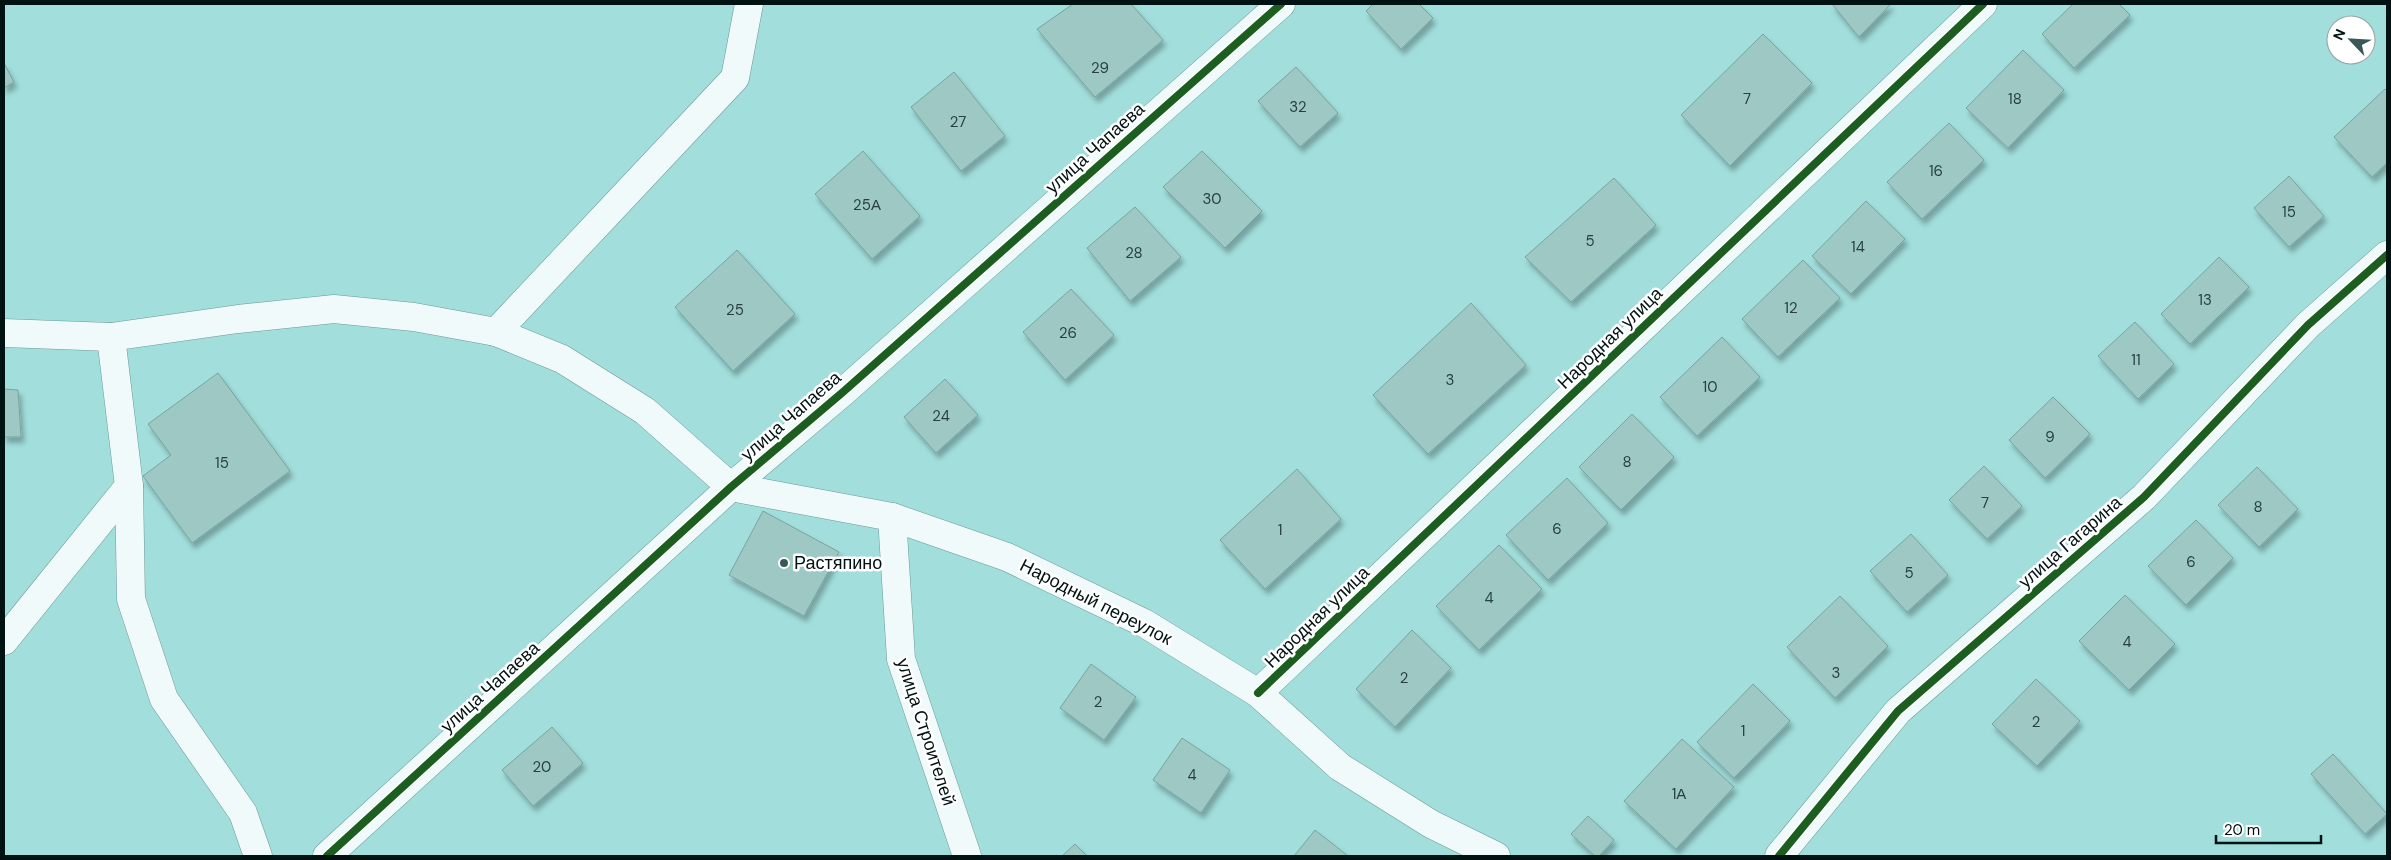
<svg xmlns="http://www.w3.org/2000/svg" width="2391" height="860" font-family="'DM Sans',sans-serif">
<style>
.building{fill:#9ec8c3;stroke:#76a59f;filter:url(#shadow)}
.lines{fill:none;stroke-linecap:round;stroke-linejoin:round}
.minor-casing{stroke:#6c9997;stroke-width:29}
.tertiary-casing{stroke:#6c9997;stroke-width:29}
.minor{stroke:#f1fafa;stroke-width:28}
.tertiary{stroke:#f1fafa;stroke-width:28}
.cycleway-casing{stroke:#fff;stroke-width:11}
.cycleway{stroke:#1b5e20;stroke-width:8}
.poi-dot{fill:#385958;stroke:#fff;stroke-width:2}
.labels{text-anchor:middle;stroke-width:5;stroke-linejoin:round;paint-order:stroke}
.number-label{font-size:15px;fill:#28403e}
.street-label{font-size:18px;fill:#001211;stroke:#fff}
.poi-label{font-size:18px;fill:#001211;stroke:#fff;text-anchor:start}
</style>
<defs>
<filter id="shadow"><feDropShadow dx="3" dy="5.5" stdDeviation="2.5" flood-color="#0004"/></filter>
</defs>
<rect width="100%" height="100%" fill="#a1dedc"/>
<g class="building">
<polygon points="1073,4 1131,4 1163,40 1095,97 1037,29"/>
<polygon points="1373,4 1419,4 1433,18 1401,49 1366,11"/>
<polygon points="1832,4 1891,4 1859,37"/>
<polygon points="2073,4 2119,4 2130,15 2074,68 2042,34"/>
<polygon points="1763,34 1812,83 1730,166 1681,115"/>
<polygon points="2023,50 2064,90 2008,148 1966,108"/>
<polygon points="4,63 14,82 4,88"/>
<polygon points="1296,67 1338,113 1300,147 1258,101"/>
<polygon points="954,72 1005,136 961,171 911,107"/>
<polygon points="2385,89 2387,91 2387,163 2372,177 2334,137"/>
<polygon points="1949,123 1984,160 1922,219 1887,182"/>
<polygon points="863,151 920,216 872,259 815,194"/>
<polygon points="1202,151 1262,211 1225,248 1163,187"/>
<polygon points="2289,176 2324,216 2289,247 2254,208"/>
<polygon points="1614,178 1656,225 1571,302 1525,257"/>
<polygon points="1866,201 1905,239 1851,294 1812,256"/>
<polygon points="1135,207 1181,257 1130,301 1087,248"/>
<polygon points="737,250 795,314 733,371 675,307"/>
<polygon points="2219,257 2249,287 2190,344 2161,314"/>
<polygon points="1803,260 1840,298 1778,357 1742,319"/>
<polygon points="1071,289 1114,335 1065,380 1023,332"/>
<polygon points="1471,303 1526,365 1428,454 1373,395"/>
<polygon points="2135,322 2174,364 2138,399 2098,356"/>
<polygon points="1722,337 1760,377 1697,436 1660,397"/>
<polygon points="218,373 290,471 192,543 143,476 171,455 148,424"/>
<polygon points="945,379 978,415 936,453 904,417"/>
<polygon points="4,389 18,390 21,437 4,437"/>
<polygon points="2053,397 2090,434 2045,478 2009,440"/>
<polygon points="1632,414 1674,457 1621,510 1579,467"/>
<polygon points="1984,466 2022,506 1987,539 1949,500"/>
<polygon points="2257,467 2298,509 2259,547 2218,505"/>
<polygon points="1297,469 1341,519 1265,589 1220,540"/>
<polygon points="1567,478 1608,523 1548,580 1506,535"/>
<polygon points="763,511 839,552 804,616 729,575"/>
<polygon points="2196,520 2233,558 2186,605 2148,566"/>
<polygon points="1911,534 1948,575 1907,612 1870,571"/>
<polygon points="1499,545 1542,589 1479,650 1436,606"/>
<polygon points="2125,595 2175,644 2129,690 2079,641"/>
<polygon points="1840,596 1888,646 1835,698 1787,647"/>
<polygon points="1412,630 1451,668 1395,727 1356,689"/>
<polygon points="1091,664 1136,697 1104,740 1060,708"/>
<polygon points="2036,679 2080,721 2037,766 1992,724"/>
<polygon points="1753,684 1790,721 1734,778 1697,742"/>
<polygon points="552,727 583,763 533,806 502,770"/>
<polygon points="1182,738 1230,770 1201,813 1153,780"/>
<polygon points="1682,739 1734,787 1676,849 1624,801"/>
<polygon points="2333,754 2387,814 2365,834 2311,774"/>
<polygon points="1588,816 1614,840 1599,856 1595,856 1571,834"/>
<polygon points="1315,830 1348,856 1294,856"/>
<polygon points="1075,844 1087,856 1062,856"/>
</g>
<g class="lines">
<defs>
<g id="minor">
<polyline points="496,332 735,78 749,4"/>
<polyline points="129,486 131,599 164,699 243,813 258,856"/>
<polyline points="731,487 892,517 1007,557 1144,623 1258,693 1340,767 1431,824 1496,856"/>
<polyline points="731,487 843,392 1281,4"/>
<polyline points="892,517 901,659 967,856"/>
<polyline points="4,641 129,486 111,337"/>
<polyline points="1258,693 1983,4"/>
<polyline points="1779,856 1898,711 2144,497 2308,325 2387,255"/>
</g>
<polyline id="tertiary" points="4,333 111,337 238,319 334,309 414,317 496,332 562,359 645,411 731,487 327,856"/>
</defs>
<use href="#minor" class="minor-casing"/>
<use href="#tertiary" class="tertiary-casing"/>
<use href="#minor" class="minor"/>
<use href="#tertiary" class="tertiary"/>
<defs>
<g id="cycleway">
<polyline points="1258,693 1983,4"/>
<polyline points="327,856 731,487 843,392 1281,4"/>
<polyline points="1779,856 1898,711 2144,497 2308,325 2387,255"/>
</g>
</defs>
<use href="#cycleway" class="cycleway-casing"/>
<use href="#cycleway" class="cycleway"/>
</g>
<circle class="poi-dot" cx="784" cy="563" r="5"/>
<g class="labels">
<g class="number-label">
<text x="1100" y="73">29</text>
<text x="1747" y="104">7</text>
<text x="2015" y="104">18</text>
<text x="1298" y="112">32</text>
<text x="958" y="127">27</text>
<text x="1936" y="176">16</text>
<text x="1212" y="204">30</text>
<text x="867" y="210">25А</text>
<text x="2289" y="217">15</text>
<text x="1590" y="246">5</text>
<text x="1858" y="252">14</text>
<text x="1134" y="258">28</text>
<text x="2205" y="305">13</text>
<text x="1791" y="313">12</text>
<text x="735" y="315">25</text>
<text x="1068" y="338">26</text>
<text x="2136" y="365">11</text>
<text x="1450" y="385">3</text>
<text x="1710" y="392">10</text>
<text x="941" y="421">24</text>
<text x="2050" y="442">9</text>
<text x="1627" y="467">8</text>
<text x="222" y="468">15</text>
<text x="1985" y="508">7</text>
<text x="2258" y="512">8</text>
<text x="1557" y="534">6</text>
<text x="1280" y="535">1</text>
<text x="2191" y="567">6</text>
<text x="1909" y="578">5</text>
<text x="1489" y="603">4</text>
<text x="2127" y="647">4</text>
<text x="1836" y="678">3</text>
<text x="1404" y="683">2</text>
<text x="1098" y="707">2</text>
<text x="2036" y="727">2</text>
<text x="1743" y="736">1</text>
<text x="542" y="772">20</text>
<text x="1192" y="780">4</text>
<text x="1679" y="799">1А</text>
</g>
<g class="street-label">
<text transform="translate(1095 148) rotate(-42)" y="6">улица Чапаева</text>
<text transform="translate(1610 338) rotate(-44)" y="6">Народная улица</text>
<text transform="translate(791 416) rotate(-41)" y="6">улица Чапаева</text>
<text transform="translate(2070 542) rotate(-41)" y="6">улица Гагарина</text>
<text transform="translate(1096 602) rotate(27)" y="6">Народный переулок</text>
<text transform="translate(1317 617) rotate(-44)" y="6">Народная улица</text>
<text transform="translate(490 687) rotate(-42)" y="6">улица Чапаева</text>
<text transform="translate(926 732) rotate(72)" y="6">улица Строителей</text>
</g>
<g class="poi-label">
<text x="794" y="569">Растяпино</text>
</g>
</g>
<rect width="2391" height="860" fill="none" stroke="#001211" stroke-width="10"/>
<g transform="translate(2351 40) rotate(295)"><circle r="24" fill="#ffffff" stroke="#99a0a0"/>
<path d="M0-4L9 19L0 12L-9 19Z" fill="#385958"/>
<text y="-8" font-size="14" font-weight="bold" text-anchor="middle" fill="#001211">N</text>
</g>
<path d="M2216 835v8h105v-8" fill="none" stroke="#001211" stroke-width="2.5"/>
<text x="2224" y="835" font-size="15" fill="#001211" stroke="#ffffff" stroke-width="4" paint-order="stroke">20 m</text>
</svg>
